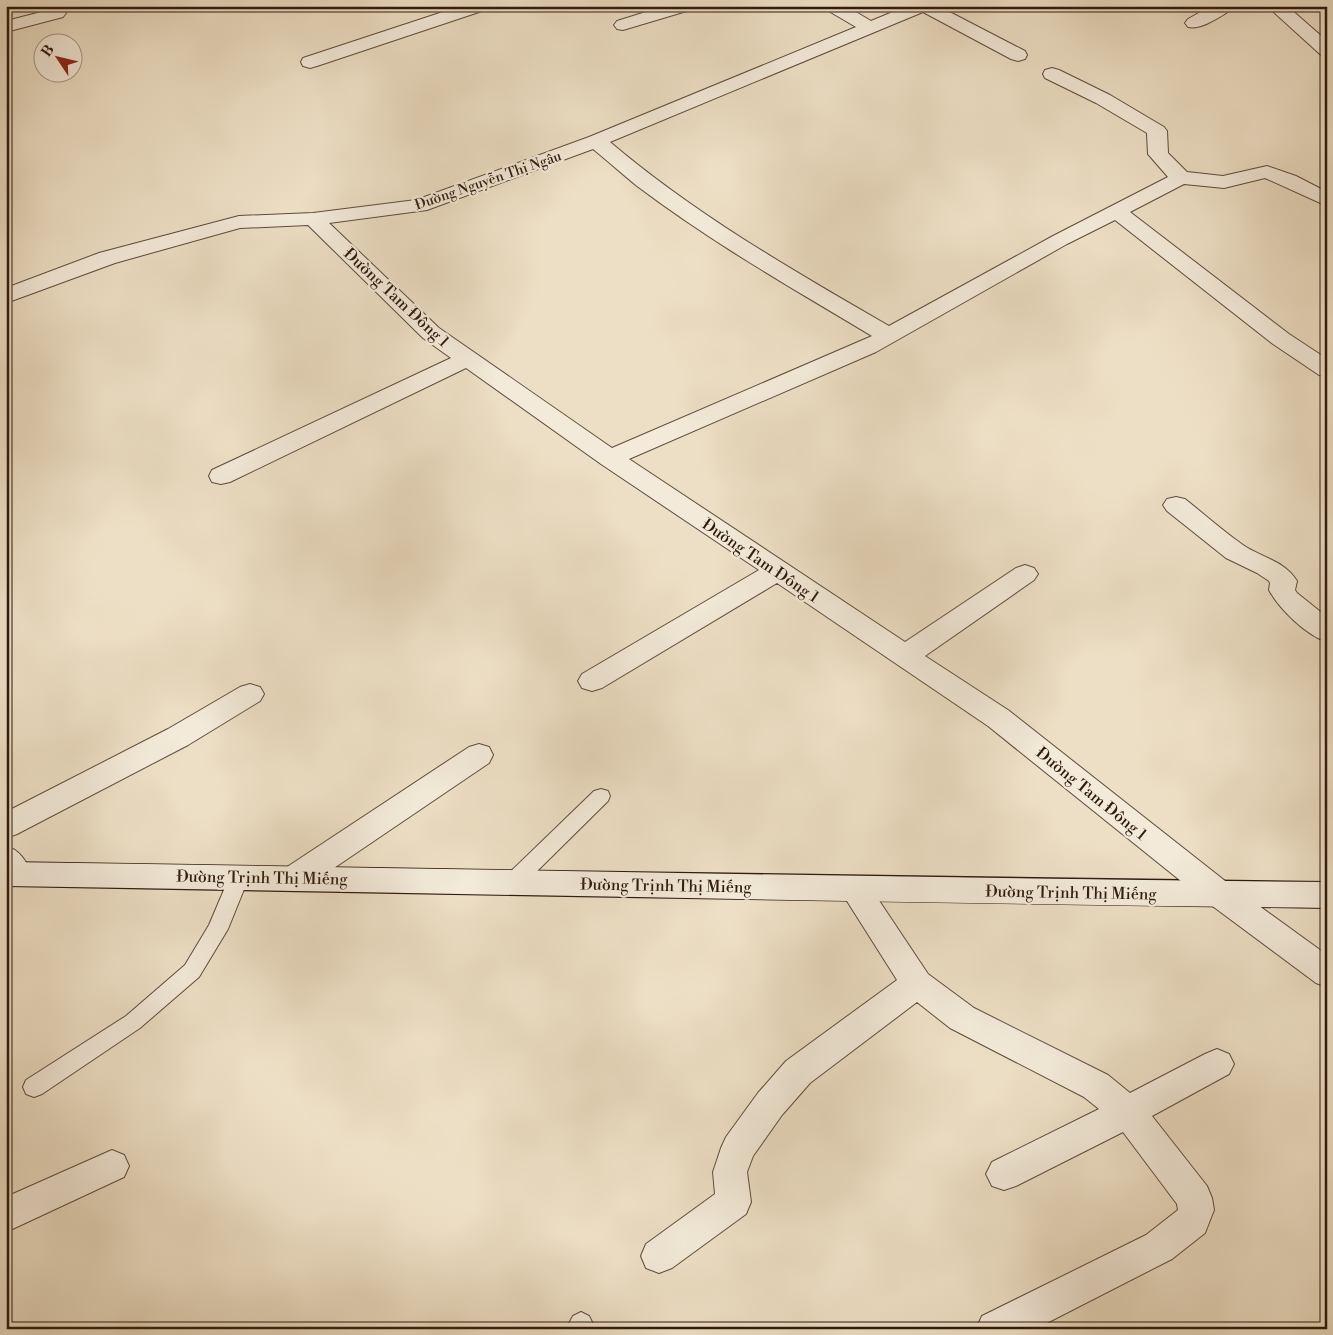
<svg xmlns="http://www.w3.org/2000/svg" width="1333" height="1335" font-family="'Libre Bodoni',serif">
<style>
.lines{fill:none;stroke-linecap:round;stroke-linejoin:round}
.lane-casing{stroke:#5e4b3c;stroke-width:2}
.street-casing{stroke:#5e4b3c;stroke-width:2}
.secondary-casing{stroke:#2f1a0e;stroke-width:2}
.lane{fill:#f3ead9;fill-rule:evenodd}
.street{fill:#f3ead9;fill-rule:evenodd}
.secondary{fill:#f3ead9;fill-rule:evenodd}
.labels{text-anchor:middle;stroke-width:4.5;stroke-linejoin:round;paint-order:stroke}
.far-street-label{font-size:14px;fill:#2f1a0e;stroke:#f3ead9}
.street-label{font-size:16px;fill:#2f1a0e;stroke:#f3ead9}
</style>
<rect width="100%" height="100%" fill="#eddfc5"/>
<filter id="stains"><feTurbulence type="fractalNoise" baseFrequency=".004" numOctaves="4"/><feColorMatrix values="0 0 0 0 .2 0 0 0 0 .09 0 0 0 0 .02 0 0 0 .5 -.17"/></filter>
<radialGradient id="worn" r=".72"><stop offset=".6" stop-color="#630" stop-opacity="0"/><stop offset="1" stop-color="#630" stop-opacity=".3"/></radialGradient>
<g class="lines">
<defs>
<g id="lane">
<polygon points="601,789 608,791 610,796 608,801 520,888 513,890 506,888 503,882 506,876 594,791"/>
<polygon points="239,869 246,871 249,877 228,929 199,977 140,1028 42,1094 34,1097 26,1094 23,1087 26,1080 126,1016 185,965 209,925 232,871"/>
<polygon points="581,1312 589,1316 593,1324 591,1329 566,1329 573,1316"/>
</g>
<g id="street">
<polygon points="461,6 488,6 485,10 317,66 310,68 303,66 301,62 303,58"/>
<polygon points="665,6 693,6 690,10 623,30 617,29 614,25 617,21"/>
<path d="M 824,6 L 846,6 L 871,21 L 907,6 L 938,6 L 1025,51 L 1027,55 L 1025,59 L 1018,61 L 1011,59 L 923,12 L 610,142 C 696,215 792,270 889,326 L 1053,236 L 1168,177 L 1148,154 L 1147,133 L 1096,103 L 1045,78 L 1043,74 L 1045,70 L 1052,68 L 1059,70 L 1110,95 L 1164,127 L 1167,131 L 1168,153 L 1187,172 L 1223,176 L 1267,166 L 1296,176 L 1327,192 L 1327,206 L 1265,178 L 1224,188 L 1184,184 L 1130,212 L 1289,334 L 1327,359 L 1327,377 L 1319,375 L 1273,344 L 1115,220 L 1067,244 L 876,352 L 629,459 L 905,642 L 1016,568 L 1025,565 L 1034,568 L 1038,574 L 1034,580 L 925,656 L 1008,710 L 1229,884 L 1327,955 L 1327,987 L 1316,983 L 1207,902 L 988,726 L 777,583 L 602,688 L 592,691 L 582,688 L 578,681 L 582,674 L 759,570 L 601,464 L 466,368 L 230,482 L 221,484 L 212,482 L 209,476 L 212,470 L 451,358 L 423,338 L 308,225 L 240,228 L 115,263 L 6,303 L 6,288 L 99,253 L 239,216 L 313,213 L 416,200 L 589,137 L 856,27 L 827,10 ZM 593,149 C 608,161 622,174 637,186 C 711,242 792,288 872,336 L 612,448 L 439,328 L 329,223 L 427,210 Z"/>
<path d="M 1211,6 L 1234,6 L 1231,10 C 1219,17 1202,30 1188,27 L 1185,23 L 1188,19 Z"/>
<polygon points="1267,6 1287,6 1327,41 1327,56 1321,55"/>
<polygon points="57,8 63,9 66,13 63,17 6,32 6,21"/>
<path d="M 1176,497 L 1185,499 C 1204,514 1223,531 1243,545 C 1262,558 1284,560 1297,581 L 1295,590 L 1297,593 L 1327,617 L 1327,642 C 1306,635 1279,609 1269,590 L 1270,583 L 1269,581 L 1257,573 L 1226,558 L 1167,511 L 1163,505 L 1167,499 Z"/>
<polygon points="250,684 260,687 264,694 260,701 188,745 17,834 6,838 6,812 168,729 240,687"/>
<polygon points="479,744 489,747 493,755 489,763 306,887 295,890 284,887 280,878 284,869 469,747"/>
<path d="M 6,846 C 20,850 26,861 32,874 L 28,883 L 17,886 L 6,883 Z"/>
<polygon points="855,877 866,881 928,974 974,1008 1108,1075 1130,1093 1205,1054 1217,1049 1229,1054 1234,1064 1229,1074 1152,1116 1207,1186 1212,1198 1214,1210 1205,1233 1172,1259 1035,1329 976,1329 982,1316 1146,1235 1178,1210 1177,1204 1123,1132 1016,1186 1004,1190 992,1186 986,1174 992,1162 1099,1109 1084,1097 950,1028 917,1002 810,1083 782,1115 753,1156 747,1172 751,1202 746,1214 672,1268 659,1273 646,1268 641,1256 646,1244 715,1194 713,1172 721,1148 726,1137 758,1093 786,1061 897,980 840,890 844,881"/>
<polygon points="112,1150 124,1155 129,1166 124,1177 6,1232 6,1197"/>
</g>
<path id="secondary" d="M 6,862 C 446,868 887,878 1327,882 L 1327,908 C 887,903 446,893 6,886 Z"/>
</defs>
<use href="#lane" class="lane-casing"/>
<use href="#street" class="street-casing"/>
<use href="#secondary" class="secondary-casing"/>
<use href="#lane" class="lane"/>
<use href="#street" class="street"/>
<use href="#secondary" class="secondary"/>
</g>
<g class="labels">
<g class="far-street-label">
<text transform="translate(488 180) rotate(-19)" y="5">Đường Nguyễn Thị Ngâu</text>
</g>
<g class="street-label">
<text transform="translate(397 297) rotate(43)" y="6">Đường Tam Đông 1</text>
<text transform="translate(761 560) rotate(34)" y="6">Đường Tam Đông 1</text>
<text transform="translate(1092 793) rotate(39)" y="6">Đường Tam Đông 1</text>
<text transform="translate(262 877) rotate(1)" y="6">Đường Trịnh Thị Miếng</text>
<text transform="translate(666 885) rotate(1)" y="6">Đường Trịnh Thị Miếng</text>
<text transform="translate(1071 892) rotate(1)" y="6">Đường Trịnh Thị Miếng</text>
</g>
</g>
<rect width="1333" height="1335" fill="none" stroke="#eddfc5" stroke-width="25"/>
<rect x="8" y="8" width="1318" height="1320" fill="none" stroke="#2f1a0e" stroke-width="2.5"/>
<rect x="12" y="12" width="1308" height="1310" fill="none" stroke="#2f1a0e"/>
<g transform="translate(58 58) rotate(305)"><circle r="24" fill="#f3ead9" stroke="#a59788"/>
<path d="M0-4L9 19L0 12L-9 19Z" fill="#8f2418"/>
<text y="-8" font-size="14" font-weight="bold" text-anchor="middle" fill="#2f1a0e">B</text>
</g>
<rect width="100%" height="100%" filter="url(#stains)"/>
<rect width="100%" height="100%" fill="url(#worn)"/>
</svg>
